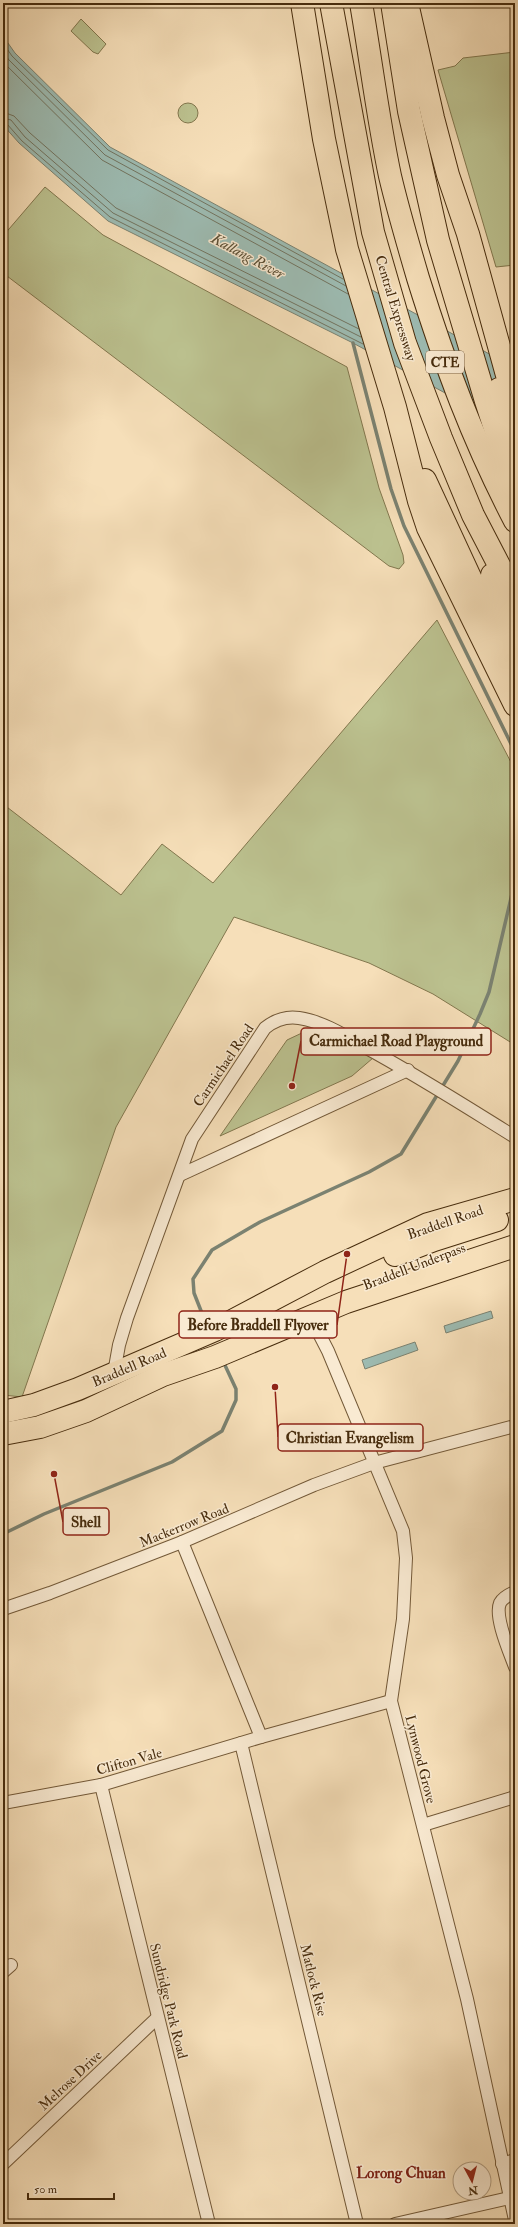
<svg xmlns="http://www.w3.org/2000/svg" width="518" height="2227" font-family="'IM FELL Double Pica',serif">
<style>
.green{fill:#bcc290;stroke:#82774e}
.water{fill:#9dbcb3;stroke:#7b8271}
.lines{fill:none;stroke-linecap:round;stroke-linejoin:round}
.shore{stroke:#727460;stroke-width:1}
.stream{stroke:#7b8271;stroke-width:3.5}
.street-casing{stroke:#735938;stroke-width:14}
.highway-casing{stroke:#472c0d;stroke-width:24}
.street{stroke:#f9ead2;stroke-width:12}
.highway{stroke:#f6dfb9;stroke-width:22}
.labels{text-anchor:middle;stroke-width:3;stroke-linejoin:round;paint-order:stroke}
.shield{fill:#f9ead2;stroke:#7c6548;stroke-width:1}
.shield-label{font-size:13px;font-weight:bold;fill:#472c0d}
.street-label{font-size:14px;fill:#472c0d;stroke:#f9ead2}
.water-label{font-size:15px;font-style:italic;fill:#5c5036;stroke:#f9ead2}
.neighbourhood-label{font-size:15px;font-weight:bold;fill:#7a1f14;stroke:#f9ead2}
.leader{fill:none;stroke:#8f2418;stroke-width:1.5}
.callout-dot{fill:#8f2418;stroke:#f9ead2;stroke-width:1.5}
.callout{fill:#f9ead2;stroke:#8f2418;stroke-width:1.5}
.callout-label{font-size:15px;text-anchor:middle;font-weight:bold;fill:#472c0d}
</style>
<rect width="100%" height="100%" fill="#f6dfb9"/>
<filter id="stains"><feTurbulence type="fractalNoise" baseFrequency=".005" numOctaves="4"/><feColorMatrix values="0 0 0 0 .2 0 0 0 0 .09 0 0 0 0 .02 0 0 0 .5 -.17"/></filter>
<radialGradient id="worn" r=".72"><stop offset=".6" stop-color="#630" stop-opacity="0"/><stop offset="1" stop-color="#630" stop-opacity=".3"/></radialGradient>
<g class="green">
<polygon points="81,19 106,44 98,54 93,52 71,31"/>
<polygon points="515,52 515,265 496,267 438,70 455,66 463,58"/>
<circle cx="188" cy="113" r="10"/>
<polygon points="45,187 103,235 347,367 379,488 403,555 404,563 399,569 389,566 3,273 3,236"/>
<polygon points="437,620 515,770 515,1045 433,994 369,963 234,917 116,1127 22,1397 3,1395 3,804 121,895 162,844 213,883"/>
<polygon points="304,1032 329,1036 373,1058 352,1076 220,1136 287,1040"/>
</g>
<g class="water">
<polygon points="3,36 15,53 110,147 515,368 493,419 353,343 108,221 19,143 3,125"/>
<polygon points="491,1311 493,1318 446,1333 444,1326"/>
<polygon points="415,1342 418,1350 365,1369 362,1360"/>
</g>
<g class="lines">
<g class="shore">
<polyline points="3,43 12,56 108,150 343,279"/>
<polyline points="3,52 9,60 105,155 346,286"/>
<polyline points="3,62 102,160 348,294"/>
<polyline points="3,112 14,116 30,133 116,208 359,329"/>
<polyline points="3,118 11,120 25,137 113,213 361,337"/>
<polyline points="3,123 7,124 22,141 110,217 363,344"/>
</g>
<g class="stream">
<polyline points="353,343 391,489 404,526 515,752"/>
<polyline points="207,1326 194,1293 193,1279 212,1250 260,1222 369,1172 401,1154 458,1061 480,1014 489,992 515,881"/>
<polyline points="3,1534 44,1514 172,1462 222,1431 236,1400 236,1389 223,1361"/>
</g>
<defs>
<g id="street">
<polyline points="180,1175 408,1070"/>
<polyline points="310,1316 328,1351 403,1531 406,1558 403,1619 391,1701 467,1999 515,2220"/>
<path d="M 114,1373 L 119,1345 L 127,1318 L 192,1139 L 265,1028 C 275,1020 286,1016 299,1018 C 321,1021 344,1035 363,1046 C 415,1074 465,1106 515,1137"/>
<polyline points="182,1542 261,1737"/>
<path d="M 515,1592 C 510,1594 503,1598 500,1603 C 494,1617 510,1653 515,1667"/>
<polyline points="3,1609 50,1593 182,1542 314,1485 374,1463 515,1426"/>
<polyline points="241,1743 357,2224"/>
<polyline points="101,1785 209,2224"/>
<polyline points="3,1803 101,1785 261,1737 391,1701"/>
<polyline points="423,1825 515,1797"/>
<polyline points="3,1972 11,1965"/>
<polyline points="3,2164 157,2018"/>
<polyline points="502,2164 515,2160"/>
<polyline points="395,2224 509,2198"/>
</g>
<g id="highway">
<polyline points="302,3 324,139 347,249 395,407 419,501 428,528 515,705"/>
<polyline points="331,3 373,232 405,343 441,438 473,515 515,596"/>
<path d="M 361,3 C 371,61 378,119 390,176 C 398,210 408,244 418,278 C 445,365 473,440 515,521"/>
<polyline points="392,3 409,111 438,240 486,401 515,489"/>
<polyline points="407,3 433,118 448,175 468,234 515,404"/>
<polyline points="499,389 515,435"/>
<polyline points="425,480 494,629 515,668"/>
<polyline points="492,575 515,646"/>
<polyline points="395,1255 434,1240 497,1220"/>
<polyline points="3,1412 34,1405 78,1389 215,1330 325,1272 428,1224 515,1199"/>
<polyline points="3,1434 40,1427 86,1411 163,1375 215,1357 346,1302 515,1246"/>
</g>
</defs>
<use href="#street" class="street-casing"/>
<use href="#highway" class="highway-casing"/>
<use href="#street" class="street"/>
<use href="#highway" class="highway"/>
</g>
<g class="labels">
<rect class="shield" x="426" y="351" width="38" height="22" rx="3"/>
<g class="shield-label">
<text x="445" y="367">CTE</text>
</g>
<g class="street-label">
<text transform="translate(396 308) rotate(73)" y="5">Central Expressway</text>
<text transform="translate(223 1065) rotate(-56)" y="5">Carmichael Road</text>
<text transform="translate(445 1222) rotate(-19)" y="5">Braddell Road</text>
<text transform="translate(414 1266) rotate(-21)" y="5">Braddell Underpass</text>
<text transform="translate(129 1367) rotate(-23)" y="5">Braddell Road</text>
<text transform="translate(184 1525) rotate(-22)" y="5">Mackerrow Road</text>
<text transform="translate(421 1759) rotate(76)" y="5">Lynwood Grove</text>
<text transform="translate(129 1761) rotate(-16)" y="5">Clifton Vale</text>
<text transform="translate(314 1980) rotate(76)" y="5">Matlock Rise</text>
<text transform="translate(169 2001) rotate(76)" y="5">Sundridge Park Road</text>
<text transform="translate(70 2080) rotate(-43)" y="5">Melrose Drive</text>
</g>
<g class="water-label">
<text transform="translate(248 256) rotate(28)" y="5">Kallang River</text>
</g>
<g class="neighbourhood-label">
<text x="401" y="2178">Lorong Chuan</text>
</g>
</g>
<path class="leader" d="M292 1086L301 1041M347 1254L337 1325M275 1387L278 1437M54 1474L63 1522"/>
<g class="callout-dot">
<circle cx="292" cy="1086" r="4"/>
<circle cx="347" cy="1254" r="4"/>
<circle cx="275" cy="1387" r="4"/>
<circle cx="54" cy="1474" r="4"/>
</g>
<g class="callout">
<rect x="301" y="1028" width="190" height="27" rx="4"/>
<rect x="179" y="1311" width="158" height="27" rx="4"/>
<rect x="278" y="1424" width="145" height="27" rx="4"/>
<rect x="63" y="1508" width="46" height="27" rx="4"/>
</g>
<g class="callout-label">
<text x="396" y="1046">Carmichael Road Playground</text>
<text x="258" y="1330">Before Braddell Flyover</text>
<text x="350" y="1443">Christian Evangelism</text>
<text x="86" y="1527">Shell</text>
</g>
<rect width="518" height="2227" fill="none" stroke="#f6dfb9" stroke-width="16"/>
<rect x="4" y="4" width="510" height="2219" fill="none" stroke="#472c0d" stroke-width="2"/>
<rect x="8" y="8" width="502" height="2211" fill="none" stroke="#472c0d"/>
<g transform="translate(472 2181) rotate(173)"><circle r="19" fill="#f9ead2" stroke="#b29e83"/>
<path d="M0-3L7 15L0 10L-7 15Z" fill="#8f2418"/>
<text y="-6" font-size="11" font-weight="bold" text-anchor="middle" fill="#472c0d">N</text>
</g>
<path d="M28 2193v6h86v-6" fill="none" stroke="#472c0d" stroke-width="2"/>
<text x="34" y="2193" font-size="12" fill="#472c0d" stroke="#f9ead2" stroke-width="3" paint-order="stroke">50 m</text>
<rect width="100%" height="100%" filter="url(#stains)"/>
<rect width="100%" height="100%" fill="url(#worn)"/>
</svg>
